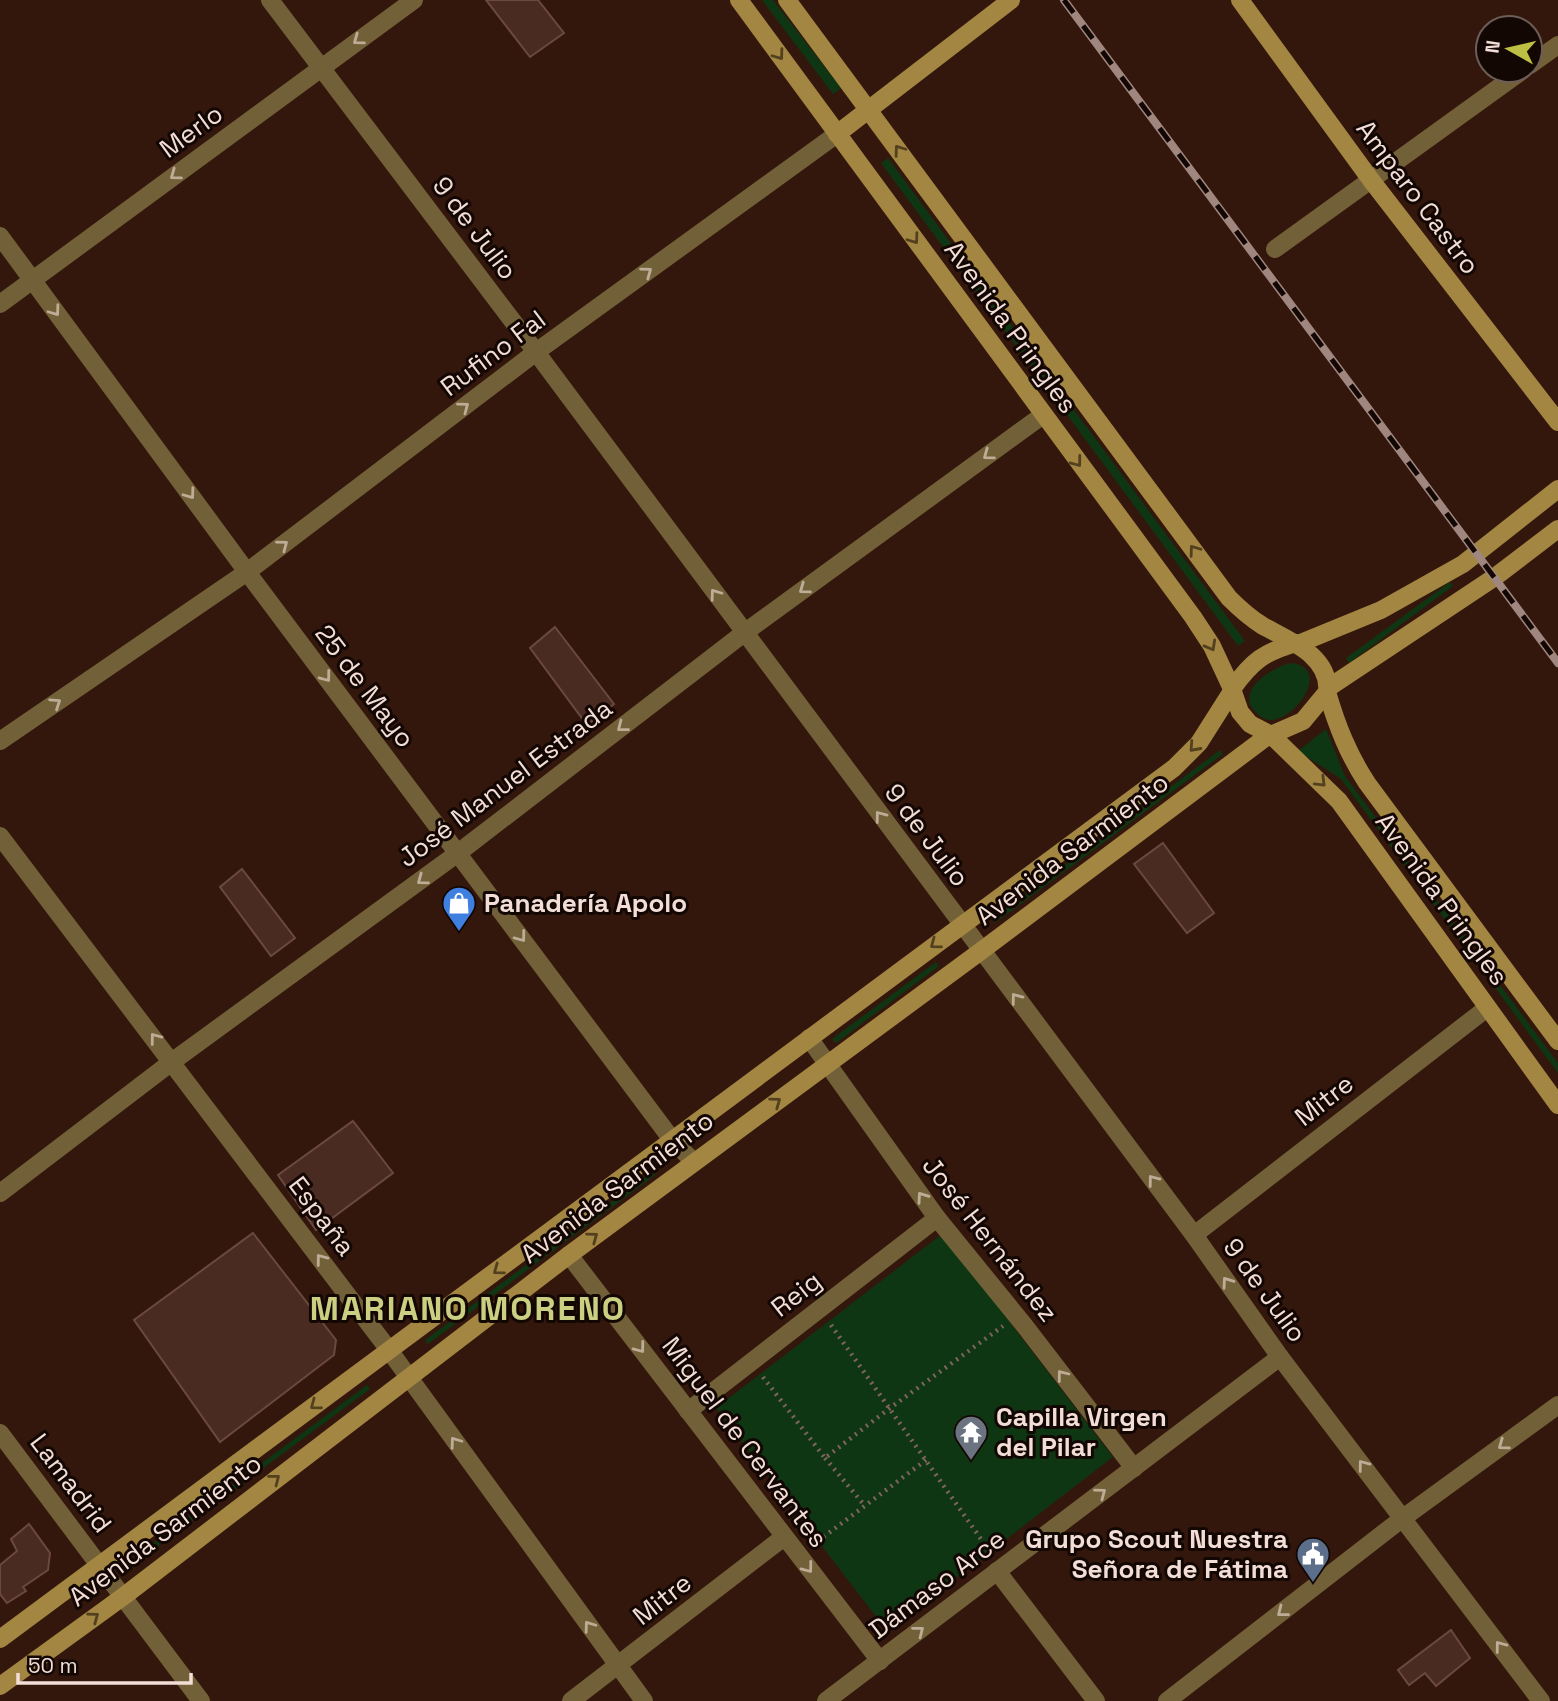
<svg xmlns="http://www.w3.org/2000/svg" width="1558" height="1701" viewBox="0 0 1558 1701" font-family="'Space Grotesk',sans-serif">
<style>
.green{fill:#0f3613}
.building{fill:#4a2b21;stroke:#6a493e;stroke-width:2}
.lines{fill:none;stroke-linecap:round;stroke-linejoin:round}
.path{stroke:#7e645b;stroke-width:4.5;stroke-dasharray:2 5;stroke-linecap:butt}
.street{stroke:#726138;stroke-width:18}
.secondary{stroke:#a28641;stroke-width:18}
.rail-casing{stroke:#9f867e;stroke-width:8}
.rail{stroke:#130704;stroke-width:5;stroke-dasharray:16;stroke-linecap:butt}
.oneway{stroke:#bfac97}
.oneway2{stroke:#53401f}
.labels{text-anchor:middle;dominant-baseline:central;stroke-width:6;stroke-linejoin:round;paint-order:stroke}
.street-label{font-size:26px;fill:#f3ded7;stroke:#130704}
.poi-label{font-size:26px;font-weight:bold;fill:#f3ded7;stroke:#130704;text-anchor:start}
.district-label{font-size:33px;font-weight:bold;letter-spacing:2px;fill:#cbcf81;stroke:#130704}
</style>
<rect width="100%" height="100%" fill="#34170c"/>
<g class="green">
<polygon points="762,0 773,0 841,88 833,94"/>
<polygon points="888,158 1245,641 1238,646 881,163"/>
<polygon points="1450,582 1453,586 1349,663 1346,658"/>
<path d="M1291,663C1331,667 1298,718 1272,720C1266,720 1262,718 1258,714C1231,693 1272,667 1291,663Z"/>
<polygon points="1326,729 1345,776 1558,1063 1558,1073 1341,779 1298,751"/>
<polygon points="1220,750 1223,754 995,923 992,919"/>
<polygon points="936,962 939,966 836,1043 832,1039"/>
<polygon points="653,1171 655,1175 428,1344 425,1340"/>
<polygon points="942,1234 1113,1457 887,1631 716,1408"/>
<polygon points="367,1385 370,1389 142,1558 139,1554"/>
</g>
<g class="building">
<polygon points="486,0 538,0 564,33 530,57"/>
<polygon points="555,627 614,704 587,725 530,648"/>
<polygon points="1163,843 1214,913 1187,933 1134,864"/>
<polygon points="242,869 295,938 271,956 220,887"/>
<polygon points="353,1121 393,1173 316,1230 278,1175"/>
<polygon points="253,1233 336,1340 334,1355 220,1442 134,1320"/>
<polygon points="29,1524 50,1553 48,1570 23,1587 26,1591 7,1603 0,1594 0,1565 17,1551 11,1539"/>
<polygon points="1451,1630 1470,1658 1436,1686 1425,1673 1409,1685 1398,1670"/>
</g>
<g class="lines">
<g class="path">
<polyline points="831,1325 990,1552"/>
<polyline points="763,1377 825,1458 890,1408 1003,1326"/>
<polyline points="825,1458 865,1506"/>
<polyline points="818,1541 926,1460"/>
</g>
<g class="street">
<polyline points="270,0 536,352 1194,1235 1280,1357 1541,1701"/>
<polyline points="1530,65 1558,45"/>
<polyline points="0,236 247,572 673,1141 694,1162"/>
<polyline points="1275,249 1523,70"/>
<polyline points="0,304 414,0"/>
<polyline points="0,741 247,572 536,352 837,134"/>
<polyline points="0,836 389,1350 644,1701"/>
<polyline points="809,1038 937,1218 1024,1325 1134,1468"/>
<polyline points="0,1193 173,1061 458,853 744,633 1043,415"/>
<polyline points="1194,1235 1487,1008"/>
<polyline points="569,1255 880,1661"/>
<polyline points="688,1411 937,1218"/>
<polyline points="0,1433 201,1701"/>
<polyline points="997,1571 1096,1701"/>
<polyline points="571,1701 784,1537"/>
<polyline points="826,1701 1280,1357"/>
<polyline points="1167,1701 1403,1518 1558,1405"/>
</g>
<g class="secondary">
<polyline points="739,0 1193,617 1212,646 1232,689 1240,712 1250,724 1271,735 1339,801 1558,1105"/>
<path d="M787,0L1229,598C1239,608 1250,618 1263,626C1288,640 1331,656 1327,692L1303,721L1271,735"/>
<polyline points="1240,0 1371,180 1558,422"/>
<polyline points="837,134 1011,0"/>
<polyline points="1298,644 1381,610 1463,564 1558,489"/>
<polyline points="1328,688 1495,577 1558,529"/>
<path d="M1232,689C1252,661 1264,652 1296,643"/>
<path d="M1327,692C1337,726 1348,754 1367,783L1558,1041"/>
<polyline points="0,1639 1174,768 1199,743 1232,691"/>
<polyline points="0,1686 124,1596 569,1255 981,951 1269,735"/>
</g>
<defs>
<polyline id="rail" points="1064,0 1558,663"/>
</defs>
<use href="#rail" class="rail-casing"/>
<use href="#rail" class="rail"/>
</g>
<defs><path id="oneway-chevron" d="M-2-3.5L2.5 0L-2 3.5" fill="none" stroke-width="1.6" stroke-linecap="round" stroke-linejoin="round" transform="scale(1.75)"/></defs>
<g class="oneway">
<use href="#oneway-chevron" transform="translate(358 40) rotate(144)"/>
<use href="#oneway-chevron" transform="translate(175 175) rotate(144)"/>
<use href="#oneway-chevron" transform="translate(647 272) rotate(-36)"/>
<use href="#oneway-chevron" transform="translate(55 311) rotate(54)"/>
<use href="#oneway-chevron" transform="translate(464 407) rotate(-37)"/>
<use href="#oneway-chevron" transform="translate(988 455) rotate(144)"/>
<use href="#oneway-chevron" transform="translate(190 494) rotate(54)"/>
<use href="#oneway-chevron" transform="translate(283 545) rotate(-37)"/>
<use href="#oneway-chevron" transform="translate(804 589) rotate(144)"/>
<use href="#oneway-chevron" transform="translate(715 594) rotate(-126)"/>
<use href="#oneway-chevron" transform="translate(326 677) rotate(53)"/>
<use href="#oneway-chevron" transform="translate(56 703) rotate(-34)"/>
<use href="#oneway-chevron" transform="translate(622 727) rotate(142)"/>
<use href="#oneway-chevron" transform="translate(880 816) rotate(-127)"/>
<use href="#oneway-chevron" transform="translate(422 880) rotate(144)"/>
<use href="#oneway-chevron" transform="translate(521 937) rotate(53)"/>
<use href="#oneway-chevron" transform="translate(1016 998) rotate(-127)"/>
<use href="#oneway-chevron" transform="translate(155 1038) rotate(-127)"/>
<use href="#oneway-chevron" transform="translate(1153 1180) rotate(-127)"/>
<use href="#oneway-chevron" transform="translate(922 1197) rotate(-125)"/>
<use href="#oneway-chevron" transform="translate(321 1259) rotate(-127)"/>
<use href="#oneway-chevron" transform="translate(1227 1282) rotate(-125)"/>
<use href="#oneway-chevron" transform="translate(640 1348) rotate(53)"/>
<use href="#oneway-chevron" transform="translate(1062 1375) rotate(-128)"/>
<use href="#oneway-chevron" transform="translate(455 1442) rotate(-126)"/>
<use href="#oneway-chevron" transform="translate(1503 1445) rotate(144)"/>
<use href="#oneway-chevron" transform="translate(1363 1465) rotate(-127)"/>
<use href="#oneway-chevron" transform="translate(1101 1493) rotate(-37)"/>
<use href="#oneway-chevron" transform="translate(808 1568) rotate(53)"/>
<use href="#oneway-chevron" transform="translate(1282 1612) rotate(142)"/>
<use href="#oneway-chevron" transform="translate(589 1626) rotate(-126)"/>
<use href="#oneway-chevron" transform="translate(919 1631) rotate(-38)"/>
<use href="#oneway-chevron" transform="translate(1500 1646) rotate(-127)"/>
</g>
<g class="oneway2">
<use href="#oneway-chevron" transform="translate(779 55) rotate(54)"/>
<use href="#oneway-chevron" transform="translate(899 150) rotate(-126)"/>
<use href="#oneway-chevron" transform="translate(914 239) rotate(54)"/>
<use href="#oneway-chevron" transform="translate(1077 462) rotate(53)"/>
<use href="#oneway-chevron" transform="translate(1194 550) rotate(-126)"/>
<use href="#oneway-chevron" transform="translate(1211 646) rotate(61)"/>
<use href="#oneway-chevron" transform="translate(1194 747) rotate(132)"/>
<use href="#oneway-chevron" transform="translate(1321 782) rotate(45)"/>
<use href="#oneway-chevron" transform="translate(935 944) rotate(143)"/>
<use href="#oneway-chevron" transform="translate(776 1102) rotate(-36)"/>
<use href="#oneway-chevron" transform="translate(593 1237) rotate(-36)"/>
<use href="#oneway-chevron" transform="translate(498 1270) rotate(144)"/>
<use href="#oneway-chevron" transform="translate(315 1405) rotate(143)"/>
<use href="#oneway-chevron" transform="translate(275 1479) rotate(-38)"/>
<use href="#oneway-chevron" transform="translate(94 1617) rotate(-36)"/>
</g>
<defs>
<symbol id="shop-pin" viewBox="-11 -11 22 30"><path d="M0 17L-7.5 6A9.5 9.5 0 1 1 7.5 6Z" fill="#3f7fe0" stroke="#130704"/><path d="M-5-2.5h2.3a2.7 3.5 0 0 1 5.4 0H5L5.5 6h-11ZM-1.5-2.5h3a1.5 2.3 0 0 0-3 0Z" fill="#fff"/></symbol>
<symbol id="temple-pin" viewBox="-11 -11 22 30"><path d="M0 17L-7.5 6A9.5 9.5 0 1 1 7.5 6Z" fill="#6b7280" stroke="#130704"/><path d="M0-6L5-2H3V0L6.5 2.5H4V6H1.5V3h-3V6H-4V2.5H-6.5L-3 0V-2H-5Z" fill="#fff"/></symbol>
<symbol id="civic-pin" viewBox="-11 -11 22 30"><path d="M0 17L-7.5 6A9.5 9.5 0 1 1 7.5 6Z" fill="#5c6f8a" stroke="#130704"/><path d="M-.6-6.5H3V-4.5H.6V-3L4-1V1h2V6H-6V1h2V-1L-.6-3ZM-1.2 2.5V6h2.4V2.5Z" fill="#fff"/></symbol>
</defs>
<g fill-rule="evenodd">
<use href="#shop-pin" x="440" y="884" width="38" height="52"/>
<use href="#temple-pin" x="952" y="1413" width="38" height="52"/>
<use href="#civic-pin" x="1294" y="1535" width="38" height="52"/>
</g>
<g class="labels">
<g class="street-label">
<text transform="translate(191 131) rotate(-36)">Merlo</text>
<text transform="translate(1418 197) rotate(53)">Amparo Castro</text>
<text transform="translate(475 228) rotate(53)">9 de Julio</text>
<text transform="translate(1011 327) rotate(54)">Avenida Pringles</text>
<text transform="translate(493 353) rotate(-37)">Rufino Fal</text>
<text transform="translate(365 686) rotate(53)">25 de Mayo</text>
<text transform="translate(505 783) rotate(-37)">José Manuel Estrada</text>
<text transform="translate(927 835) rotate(53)">9 de Julio</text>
<text transform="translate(1072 849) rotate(-37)">Avenida Sarmiento</text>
<text transform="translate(1442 899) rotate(54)">Avenida Pringles</text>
<text transform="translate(1324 1100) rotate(-38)">Mitre</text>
<text transform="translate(617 1187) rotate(-37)">Avenida Sarmiento</text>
<text transform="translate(322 1216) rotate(53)">España</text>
<text transform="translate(990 1239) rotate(52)">José Hernández</text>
<text transform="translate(1265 1290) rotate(54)">9 de Julio</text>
<text transform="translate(796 1294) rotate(-38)">Reig</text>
<text transform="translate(745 1442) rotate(53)">Miguel de Cervantes</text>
<text transform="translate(71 1483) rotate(53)">Lamadrid</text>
<text transform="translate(165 1530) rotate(-37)">Avenida Sarmiento</text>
<text transform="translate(937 1584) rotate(-37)">Dámaso Arce</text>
<text transform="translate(662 1599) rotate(-38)">Mitre</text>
</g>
<g class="poi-label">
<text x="484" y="903">Panadería Apolo</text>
<text x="996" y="1417">Capilla Virgen<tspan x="996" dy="30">del Pilar</tspan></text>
<text x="1288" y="1539" text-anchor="end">Grupo Scout Nuestra<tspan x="1288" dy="30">Señora de Fátima</tspan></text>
</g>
<g class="district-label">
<text x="468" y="1309">MARIANO MORENO</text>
</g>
</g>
<g transform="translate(1509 49) rotate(278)"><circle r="33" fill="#130704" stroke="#6d5d58" stroke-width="2"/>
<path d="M0-5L12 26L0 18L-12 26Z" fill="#bcbf43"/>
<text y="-10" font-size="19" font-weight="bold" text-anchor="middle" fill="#f3ded7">N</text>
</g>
<path d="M18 1673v10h173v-10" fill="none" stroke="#f3ded7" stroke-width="3.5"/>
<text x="28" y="1673" font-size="21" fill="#f3ded7" stroke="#130704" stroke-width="5" paint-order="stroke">50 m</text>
</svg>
